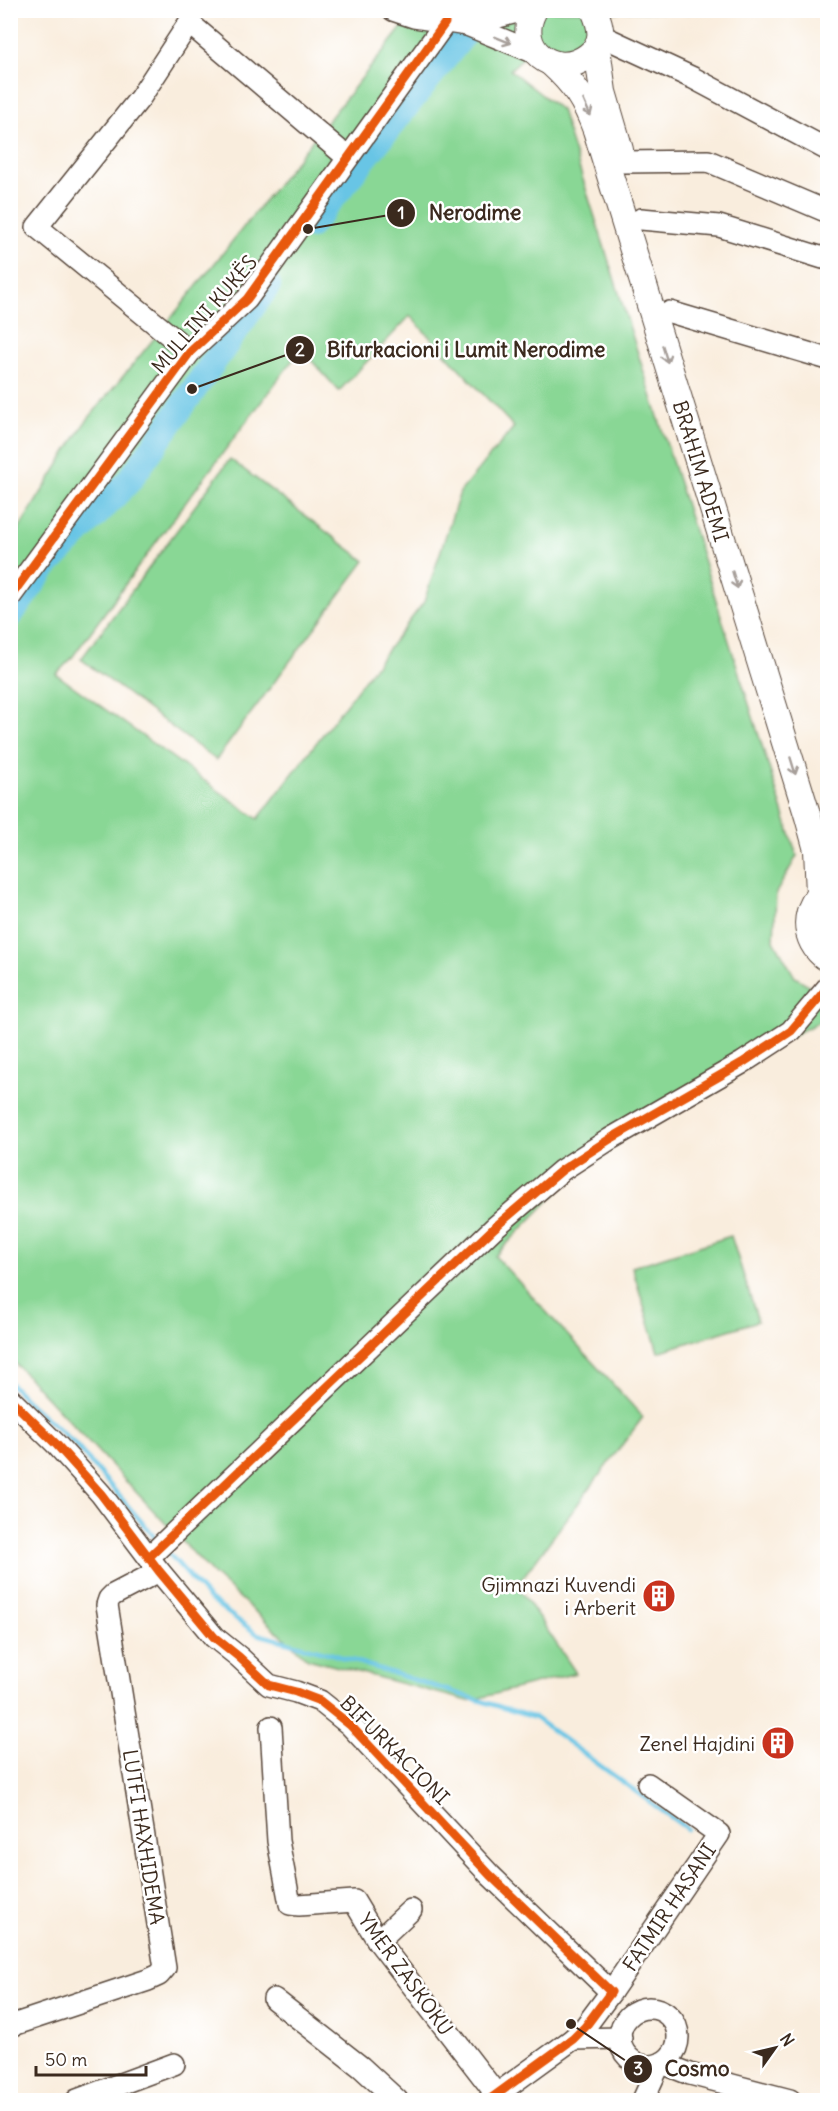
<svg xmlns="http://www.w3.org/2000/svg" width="838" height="2111" viewBox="0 0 838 2111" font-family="Delius,sans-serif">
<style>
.green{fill:#89d795;stroke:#62805a;stroke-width:1.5;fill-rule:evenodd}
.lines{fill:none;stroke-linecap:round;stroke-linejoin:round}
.stream{stroke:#67c5e5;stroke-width:4.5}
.river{stroke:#67c5e5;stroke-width:26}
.minor-casing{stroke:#58473b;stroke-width:24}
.major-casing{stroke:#58473b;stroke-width:28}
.minor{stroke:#fff;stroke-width:21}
.major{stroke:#fff;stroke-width:26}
.cycleway-casing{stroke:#fff;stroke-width:13}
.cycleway{stroke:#e8590c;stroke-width:9}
.oneway{stroke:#a79f9a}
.labels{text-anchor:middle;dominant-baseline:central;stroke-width:5;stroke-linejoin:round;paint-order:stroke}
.street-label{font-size:20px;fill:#3b2a1e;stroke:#fff}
.poi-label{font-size:20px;fill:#3b2a1e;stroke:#fff;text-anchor:end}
.leader{fill:none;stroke:#3b2a1e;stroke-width:2}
.callout-dot{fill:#3b2a1e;stroke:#fff;stroke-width:2}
.mark-label{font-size:18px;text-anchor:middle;font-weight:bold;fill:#fff}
.callout-label{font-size:21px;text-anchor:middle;font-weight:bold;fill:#3b2a1e;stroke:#fff;stroke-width:5;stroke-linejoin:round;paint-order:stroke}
</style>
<rect width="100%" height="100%" fill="#fff"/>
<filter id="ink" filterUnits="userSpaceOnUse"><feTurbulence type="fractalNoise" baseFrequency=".0167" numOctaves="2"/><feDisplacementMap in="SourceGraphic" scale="12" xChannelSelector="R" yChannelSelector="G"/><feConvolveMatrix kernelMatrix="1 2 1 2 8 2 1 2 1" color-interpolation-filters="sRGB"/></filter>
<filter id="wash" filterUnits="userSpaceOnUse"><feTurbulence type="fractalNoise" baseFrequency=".008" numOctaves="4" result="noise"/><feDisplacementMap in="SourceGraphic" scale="24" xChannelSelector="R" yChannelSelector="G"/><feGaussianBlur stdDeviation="1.35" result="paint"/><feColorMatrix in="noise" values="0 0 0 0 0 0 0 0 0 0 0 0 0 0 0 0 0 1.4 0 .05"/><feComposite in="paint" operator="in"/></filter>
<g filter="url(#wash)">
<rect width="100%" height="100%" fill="#f9eddd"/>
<g class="green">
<path d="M415,11H696L687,13L623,11L586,17C593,35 584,45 570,54L553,52L541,41L510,70L561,110L797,856L776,893L774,940L795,977L827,996V1018L678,1093L593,1156L495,1256L643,1417L517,1585L576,1673L468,1701L308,1659L213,1574L11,1359L10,543L84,424L180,307ZM410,316L514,427L460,492L424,602L258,819L56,674L71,659L162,534L301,349L339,391Z"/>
<polygon points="230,459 365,561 216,760 81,659"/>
<polygon points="731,1236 758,1321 658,1352 632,1267"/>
</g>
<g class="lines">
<g class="stream">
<polyline points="10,1383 28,1402 73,1442 158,1541"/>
<polyline points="165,1549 209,1599 257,1634 332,1654 535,1718 687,1829"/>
</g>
<g class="river">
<polyline points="310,226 465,33"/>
<polyline points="10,615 45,567 129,481 268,285"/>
</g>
</g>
</g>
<g filter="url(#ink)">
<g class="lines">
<defs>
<g id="minor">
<polyline points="393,10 414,17 467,25 538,54"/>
<polyline points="467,25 525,10"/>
<polyline points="602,36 693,78 828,150"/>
<polyline points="624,162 708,161 828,212"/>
<polyline points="641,219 719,226 823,258"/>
<polyline points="670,312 828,359"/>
<polyline points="190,352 37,227 140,98 189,23 347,157"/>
<polyline points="10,597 190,352 247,299 445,23"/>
<polyline points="10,1399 56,1444 101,1494 159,1571 214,1637 239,1657 269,1685 296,1692 320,1701 350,1725 490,1875 611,1992 585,2027 573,2039 489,2100"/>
<polyline points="149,1557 494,1228 562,1170 610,1139 742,1063 791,1031 828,987"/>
<polyline points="271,1727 278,1841 290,1904 299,1905 354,1901 378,1941 497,2095"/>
<polyline points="378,1941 411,1910"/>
<polyline points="611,1992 719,1834 648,1784"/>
<polyline points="274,1999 361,2067 397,2100"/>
<circle cx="649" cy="2037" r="29"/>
<polyline points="10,2026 148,1980 159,1975 165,1968 107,1605 109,1599 113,1595 159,1571"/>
<polyline points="573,2039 621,2038"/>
<polyline points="662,2063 690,2074 790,2100"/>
<polyline points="77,2100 174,2064"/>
<polyline points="643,2100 659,2065"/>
</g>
<g id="major">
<path d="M534,10C513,48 555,81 588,56C605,43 602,28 594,10"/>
<polyline points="597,48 603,92 620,150"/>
<path d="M551,63C575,85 585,100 596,130L808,817L817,850L819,893"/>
<path d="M828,886C803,906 800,940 828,959"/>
</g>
</defs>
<use href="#minor" class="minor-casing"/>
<use href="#major" class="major-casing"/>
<use href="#minor" class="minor"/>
<use href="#major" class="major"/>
<defs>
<g id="cycleway">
<polyline points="10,597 190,352 247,299 445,23"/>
<polyline points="10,1399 56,1444 101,1494 159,1571 214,1637 239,1657 269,1685 296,1692 320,1701 350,1725 490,1875 611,1992 585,2027 573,2039 489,2100"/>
<polyline points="149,1557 494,1228 562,1170 610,1139 742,1063 791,1031 828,987"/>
</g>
</defs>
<use href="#cycleway" class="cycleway-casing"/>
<use href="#cycleway" class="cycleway"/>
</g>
<defs><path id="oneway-shaft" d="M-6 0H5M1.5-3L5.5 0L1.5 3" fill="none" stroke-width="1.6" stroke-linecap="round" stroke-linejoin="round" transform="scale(1.5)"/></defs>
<g class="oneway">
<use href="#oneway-shaft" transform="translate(503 40) rotate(22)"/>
<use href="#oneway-shaft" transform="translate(587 108) rotate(66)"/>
<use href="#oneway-shaft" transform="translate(665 354) rotate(73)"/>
<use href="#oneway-shaft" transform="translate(735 580) rotate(73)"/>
<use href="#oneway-shaft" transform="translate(793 766) rotate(73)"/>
</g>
</g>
<defs>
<symbol id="building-disc" viewBox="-11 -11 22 22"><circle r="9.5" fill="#c8321e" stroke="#fff"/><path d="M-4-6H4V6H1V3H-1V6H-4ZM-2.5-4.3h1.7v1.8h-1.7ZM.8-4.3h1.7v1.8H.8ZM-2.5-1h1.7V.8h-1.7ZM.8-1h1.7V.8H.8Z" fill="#fff"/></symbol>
</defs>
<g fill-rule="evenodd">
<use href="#building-disc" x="640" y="1577" width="38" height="38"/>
<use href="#building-disc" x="759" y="1724" width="38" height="38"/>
</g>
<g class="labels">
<g class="street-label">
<text transform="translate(204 314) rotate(-49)">MULLINI KUKËS</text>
<text transform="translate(701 471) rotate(73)">BRAHIM ADEMI</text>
<text transform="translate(395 1750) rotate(45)">BIFURKACIONI</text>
<text transform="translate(144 1837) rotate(81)">LUTFI HAXHIDEMA</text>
<text transform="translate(669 1907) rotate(-56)">FATMIR HASANI</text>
<text transform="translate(406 1974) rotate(54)">YMER ZASKOKU</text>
</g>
<g class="poi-label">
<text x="636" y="1584">Gjimnazi Kuvendi<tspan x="636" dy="23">i Arberit</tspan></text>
<text x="755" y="1743">Zenel Hajdini</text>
</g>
</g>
<path class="leader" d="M308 229L401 213M192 389L300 350M571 2024L638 2069"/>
<g class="callout-dot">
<circle cx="308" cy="229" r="6"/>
<circle cx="192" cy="389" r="6"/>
<circle cx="571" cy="2024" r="6"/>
<circle cx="401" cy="213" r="15"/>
<circle cx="300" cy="350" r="15"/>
<circle cx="638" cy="2069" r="15"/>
</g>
<g class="mark-label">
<text x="401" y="219">1</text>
<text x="300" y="356">2</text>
<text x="638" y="2075">3</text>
</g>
<g class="callout-label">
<text x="475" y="220">Nerodime</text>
<text x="466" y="357">Bifurkacioni i Lumit Nerodime</text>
<text x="697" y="2076">Cosmo</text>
</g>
<rect width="838" height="2111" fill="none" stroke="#fff" stroke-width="36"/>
<g transform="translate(775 2048) rotate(56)" stroke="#ffffff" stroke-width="4.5" paint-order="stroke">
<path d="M0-4.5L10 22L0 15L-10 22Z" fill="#3b2a1e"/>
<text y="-9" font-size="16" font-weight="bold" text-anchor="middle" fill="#3b2a1e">N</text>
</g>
<path d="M36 2066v9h110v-9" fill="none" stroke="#3b2a1e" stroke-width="3"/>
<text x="45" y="2066" font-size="18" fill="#3b2a1e" stroke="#ffffff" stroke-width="4.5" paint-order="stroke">50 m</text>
</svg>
